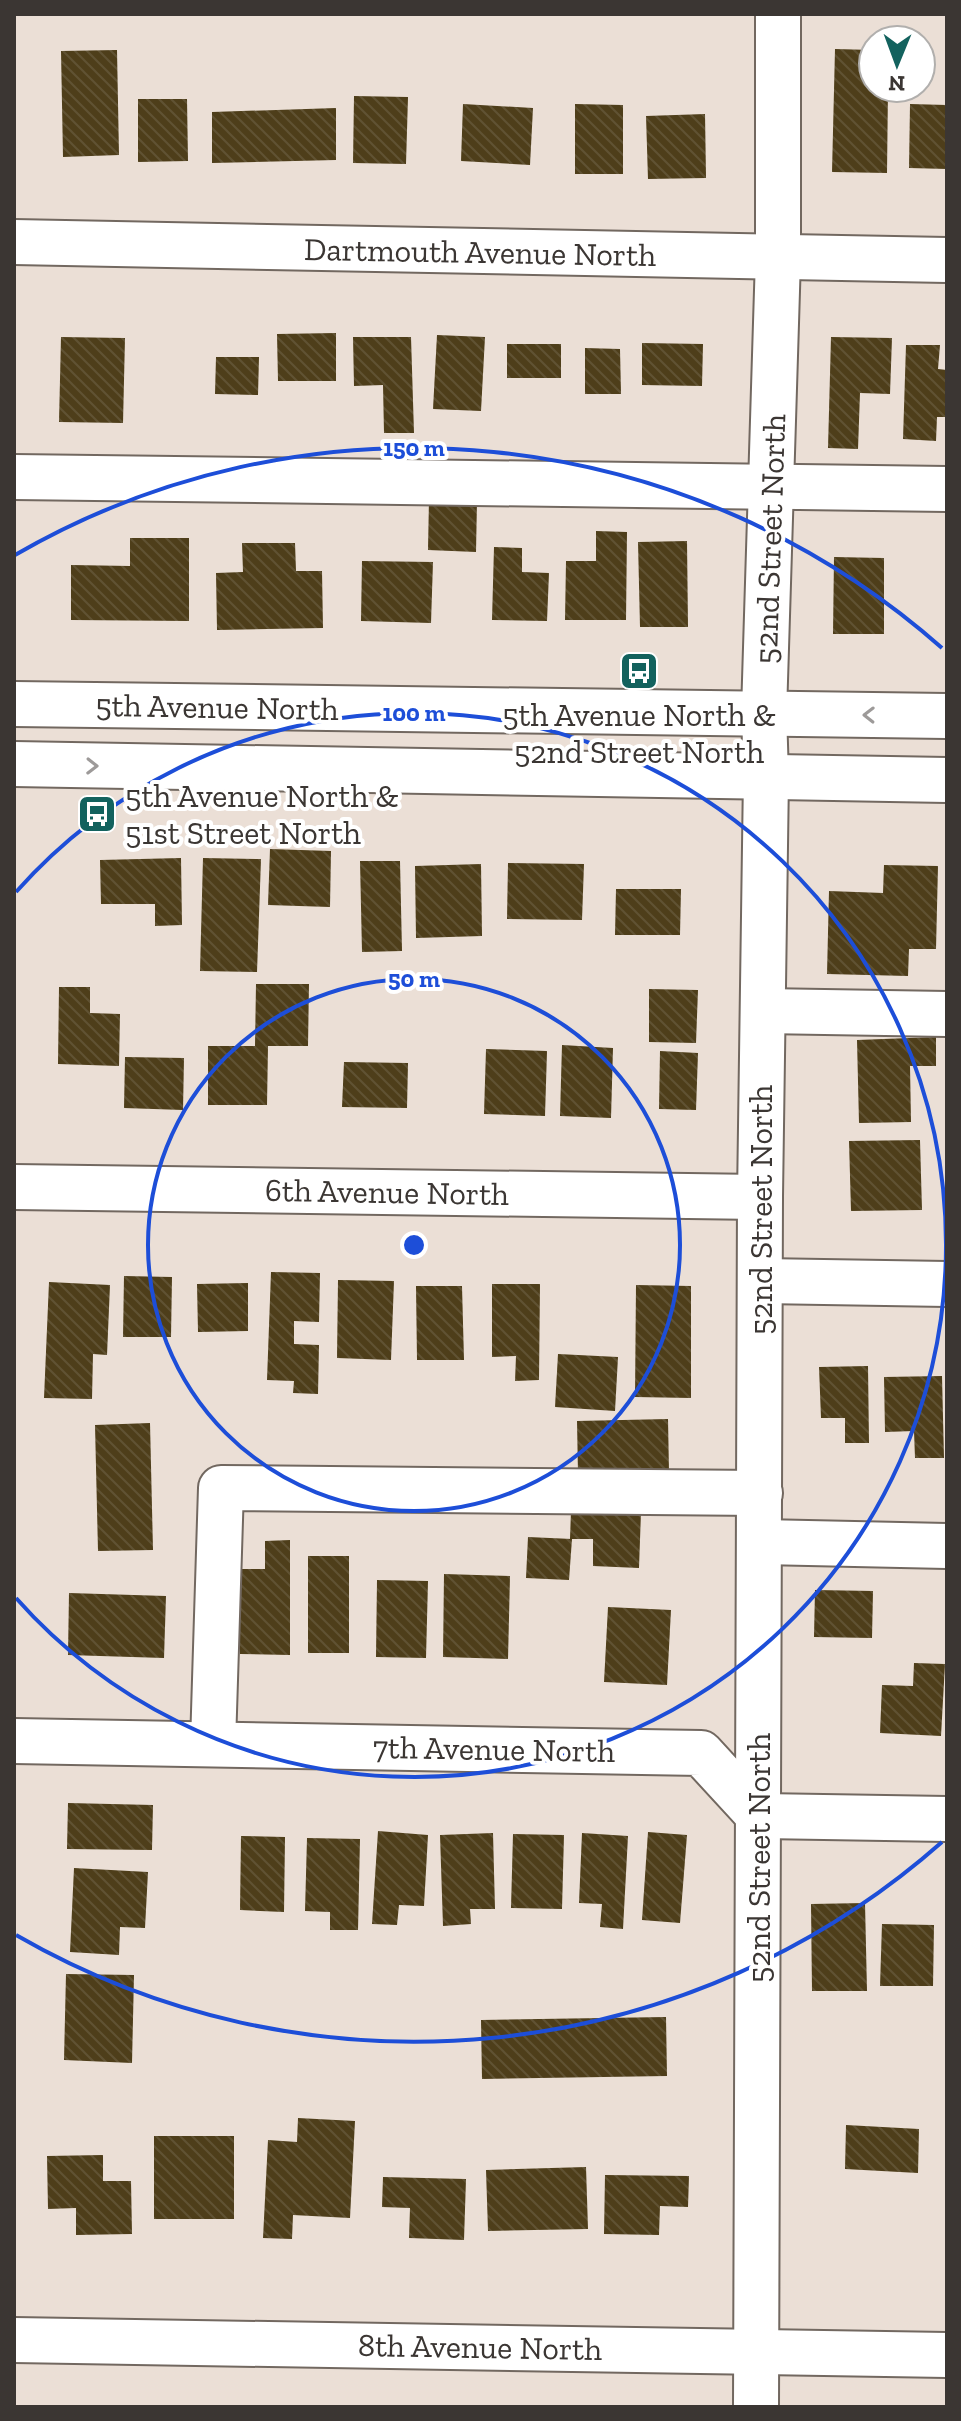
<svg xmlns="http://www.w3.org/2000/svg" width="961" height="2421" viewBox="0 0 961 2421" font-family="'Zilla Slab',serif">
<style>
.building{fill:url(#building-back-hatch)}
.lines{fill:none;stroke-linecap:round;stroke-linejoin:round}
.minor-casing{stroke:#726860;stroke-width:48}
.major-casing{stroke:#726860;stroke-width:48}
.minor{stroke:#fff;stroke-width:44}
.major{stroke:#fff;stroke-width:44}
.oneway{stroke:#9d9a99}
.ring{fill:none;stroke:#1d4ed8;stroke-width:4}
.labels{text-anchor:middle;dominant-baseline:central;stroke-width:8;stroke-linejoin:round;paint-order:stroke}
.street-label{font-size:32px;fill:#3b3633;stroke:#fff}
.poi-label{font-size:32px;fill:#3b3633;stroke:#fff}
.centre{fill:#1d4ed8;stroke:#fff;stroke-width:4}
.ring-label{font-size:24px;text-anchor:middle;font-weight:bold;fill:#1d4ed8;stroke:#fff;stroke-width:8;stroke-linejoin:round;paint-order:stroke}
</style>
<defs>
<pattern id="building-back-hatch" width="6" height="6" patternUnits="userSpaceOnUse" patternTransform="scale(2)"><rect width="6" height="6" fill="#4e3e1a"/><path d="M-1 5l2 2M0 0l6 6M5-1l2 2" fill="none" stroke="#605233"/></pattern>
</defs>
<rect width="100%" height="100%" fill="#ebdfd6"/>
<g class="building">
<polygon points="835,49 873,50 873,88 888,88 887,173 832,172"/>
<polygon points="117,50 119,155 63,157 61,51"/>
<polygon points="354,96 408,97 406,164 353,163"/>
<polygon points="138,99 187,99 188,161 138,162"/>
<polygon points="463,104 533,108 530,165 461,161"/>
<polygon points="575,104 623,105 623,174 575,174"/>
<polygon points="910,104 947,105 947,169 909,168"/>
<polygon points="336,108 336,160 212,163 212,112"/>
<polygon points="705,114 706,178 648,179 646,116"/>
<polygon points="336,333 336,381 278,381 277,334"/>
<polygon points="437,335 485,337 481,411 433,409"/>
<polygon points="61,337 125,338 123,423 59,422"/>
<polygon points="353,337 411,337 414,433 384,433 383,385 354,386"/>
<polygon points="831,337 892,338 890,394 860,393 858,449 828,448"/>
<polygon points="642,343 703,344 702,386 642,385"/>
<rect x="507" y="344" width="54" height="34"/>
<polygon points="906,345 940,345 938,369 947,370 947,417 937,417 936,441 903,439"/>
<polygon points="585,348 620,349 621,394 585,394"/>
<polygon points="216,357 259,357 258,395 215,394"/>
<polygon points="429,499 477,501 476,552 428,550"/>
<polygon points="596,531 627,532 626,620 565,620 566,561 596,561"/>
<polygon points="130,538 189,538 189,621 71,620 71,565 130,566"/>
<polygon points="687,541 688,627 640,627 638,542"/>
<polygon points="242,543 295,543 296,571 322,571 323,628 217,630 216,573 243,572"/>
<polygon points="494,547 522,548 522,572 549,573 547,621 492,620"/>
<polygon points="834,557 884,558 884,634 833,634"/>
<polygon points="362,561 433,562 431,623 361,621"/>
<polygon points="270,849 331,851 330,907 268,905"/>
<polygon points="181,858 182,925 155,926 155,904 101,904 100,860"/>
<polygon points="203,858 261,859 257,972 200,971"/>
<polygon points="360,861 400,861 402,951 362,952"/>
<polygon points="508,863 584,864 582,920 507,919"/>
<polygon points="481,864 482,936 416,938 415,866"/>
<polygon points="884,865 938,866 936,949 909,949 908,976 827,974 829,891 883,893"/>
<polygon points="616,889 681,889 680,935 615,935"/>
<polygon points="256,984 309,984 308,1046 268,1046 267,1105 208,1105 208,1046 255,1046"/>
<polygon points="59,987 90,987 90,1013 120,1014 119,1066 58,1064"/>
<polygon points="649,989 698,990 696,1043 649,1042"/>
<polygon points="936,1037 936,1066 910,1066 911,1122 859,1123 857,1040"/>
<polygon points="562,1045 613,1048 611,1118 560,1116"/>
<polygon points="486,1049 547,1051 545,1116 484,1114"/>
<polygon points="660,1051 698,1053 696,1110 659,1109"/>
<polygon points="125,1057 184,1058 183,1110 124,1108"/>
<polygon points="344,1062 408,1063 407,1108 342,1107"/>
<polygon points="920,1140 922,1210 851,1211 849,1141"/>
<polygon points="271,1272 320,1273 319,1322 294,1321 294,1344 319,1345 318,1394 293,1393 294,1381 267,1380"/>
<polygon points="124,1276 172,1277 171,1337 123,1337"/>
<polygon points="338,1280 394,1281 391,1360 337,1358"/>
<polygon points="49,1282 110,1285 107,1355 93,1354 92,1399 44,1398"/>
<polygon points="248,1283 248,1331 198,1332 197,1284"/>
<polygon points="492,1284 540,1284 539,1380 515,1381 516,1356 492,1357"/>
<polygon points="636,1285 691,1286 691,1398 635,1397"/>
<polygon points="416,1286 462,1286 464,1360 417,1360"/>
<polygon points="558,1354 618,1357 615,1411 555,1407"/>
<polygon points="868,1366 869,1443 845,1443 845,1418 821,1418 819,1367"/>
<polygon points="942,1376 944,1458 915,1458 914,1431 885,1432 884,1377"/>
<polygon points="668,1419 669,1472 578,1474 577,1421"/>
<polygon points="150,1423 153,1550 98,1551 95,1425"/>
<polygon points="571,1511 641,1512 639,1568 593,1566 593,1539 570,1539"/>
<polygon points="528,1537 572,1539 569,1580 526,1578"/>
<polygon points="290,1540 290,1655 240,1654 240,1569 265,1569 265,1541"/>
<rect x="308" y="1556" width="41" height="97"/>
<polygon points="444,1574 510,1576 508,1659 443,1657"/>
<polygon points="377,1580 428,1581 426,1658 376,1657"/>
<polygon points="815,1590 873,1591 872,1638 814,1637"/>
<polygon points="69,1593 166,1596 164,1658 68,1655"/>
<polygon points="608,1607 671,1610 667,1685 604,1682"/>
<polygon points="914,1663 945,1664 941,1736 880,1733 882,1685 913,1686"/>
<polygon points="68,1803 153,1805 152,1850 67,1849"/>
<polygon points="378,1831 428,1835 424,1906 399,1905 397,1925 372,1924"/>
<polygon points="648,1832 687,1835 680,1923 642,1920"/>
<polygon points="493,1833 495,1909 470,1909 471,1924 443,1926 440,1835"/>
<polygon points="582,1833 628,1836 623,1929 600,1927 602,1904 579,1903"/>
<polygon points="513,1834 564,1835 562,1909 511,1908"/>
<polygon points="241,1836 285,1837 284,1912 240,1910"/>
<polygon points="307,1838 360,1839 358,1930 330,1930 330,1912 305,1911"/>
<polygon points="74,1868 148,1872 145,1928 120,1927 119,1955 70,1952"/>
<polygon points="865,1903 867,1991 812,1991 811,1904"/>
<polygon points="882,1924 934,1925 933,1986 880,1986"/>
<polygon points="66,1974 134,1975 132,2063 64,2060"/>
<polygon points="666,2017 667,2076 482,2079 481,2020"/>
<polygon points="298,2118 355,2121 350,2218 293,2215 292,2239 263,2238 268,2140 297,2142"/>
<polygon points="846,2125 919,2129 918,2173 845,2169"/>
<rect x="154" y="2136" width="80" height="83"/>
<polygon points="103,2155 103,2181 131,2181 132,2234 76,2235 76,2208 48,2209 47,2156"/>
<polygon points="586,2167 588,2229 488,2231 486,2170"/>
<polygon points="605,2175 689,2176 688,2207 660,2206 659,2235 604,2234"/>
<polygon points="383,2177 466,2179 464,2240 409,2238 410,2208 382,2207"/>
</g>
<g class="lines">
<defs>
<g id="minor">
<polyline points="14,242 947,260"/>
<polyline points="14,477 947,489"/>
<polyline points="763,1011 947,1014"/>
<polyline points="14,1187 760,1197"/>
<polyline points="760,1281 947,1284"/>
<polyline points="760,1542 947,1546"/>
<polyline points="14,1741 701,1753 759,1816 947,1819"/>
<polyline points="213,1744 221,1488 760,1493"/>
<polyline points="14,2340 947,2355"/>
<polyline points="756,2407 760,1197 766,776 764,713 778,258 778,14"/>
</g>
<g id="major">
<polyline points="14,704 947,716"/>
<polyline points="14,764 947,780"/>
</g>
</defs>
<use href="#minor" class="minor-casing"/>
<use href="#major" class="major-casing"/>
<use href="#minor" class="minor"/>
<use href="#major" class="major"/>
</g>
<defs><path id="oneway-chevron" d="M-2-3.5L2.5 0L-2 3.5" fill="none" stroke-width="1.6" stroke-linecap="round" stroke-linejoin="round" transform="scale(2)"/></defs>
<g class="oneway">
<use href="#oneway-chevron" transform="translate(869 715) rotate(-179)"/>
<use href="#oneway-chevron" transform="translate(92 766) rotate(1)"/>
</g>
<g class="ring">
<circle cx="414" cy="1245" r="266"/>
<path d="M16 892A532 532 0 1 1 16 1598"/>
<path d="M942 1842A797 797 0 0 1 16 1935M15 555A797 797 0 0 1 942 648"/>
</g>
<defs>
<symbol id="bus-square" viewBox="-11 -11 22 22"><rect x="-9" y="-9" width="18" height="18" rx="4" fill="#13625e" stroke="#fff"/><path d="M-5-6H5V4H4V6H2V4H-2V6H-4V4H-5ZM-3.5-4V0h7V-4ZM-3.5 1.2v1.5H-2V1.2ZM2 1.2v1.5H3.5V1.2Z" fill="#fff"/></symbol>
</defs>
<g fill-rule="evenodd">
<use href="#bus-square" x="617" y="649" width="44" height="44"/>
<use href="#bus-square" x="75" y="792" width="44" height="44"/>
</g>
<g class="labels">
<g class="street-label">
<text transform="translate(480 252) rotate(1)">Dartmouth Avenue North</text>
<text transform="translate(770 539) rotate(-88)">52nd Street North</text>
<text transform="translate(217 707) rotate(1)">5th Avenue North</text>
<text transform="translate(387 1192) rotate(1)">6th Avenue North</text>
<text transform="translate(761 1210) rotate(-90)">52nd Street North</text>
<text transform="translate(494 1749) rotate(1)">7th Avenue North</text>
<text transform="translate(759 1858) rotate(-90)">52nd Street North</text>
<text transform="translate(480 2347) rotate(1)">8th Avenue North</text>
</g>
<g class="poi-label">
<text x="639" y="715">5th Avenue North &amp;<tspan x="639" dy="37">52nd Street North</tspan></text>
<text x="125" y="796" text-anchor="start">5th Avenue North &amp;<tspan x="125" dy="37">51st Street North</tspan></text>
</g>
</g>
<circle cx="414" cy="1245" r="12" class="centre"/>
<g class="ring-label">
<text x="414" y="456">150 m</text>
<text x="414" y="721">100 m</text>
<text x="414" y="987">50 m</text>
</g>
<rect width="961" height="2421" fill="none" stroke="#3b3633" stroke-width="32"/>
<g transform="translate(897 64) rotate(181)"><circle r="38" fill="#ffffff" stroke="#b1afad" stroke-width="2"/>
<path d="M0-6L14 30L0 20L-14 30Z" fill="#13625e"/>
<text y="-12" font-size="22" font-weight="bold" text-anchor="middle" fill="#3b3633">N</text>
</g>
</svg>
